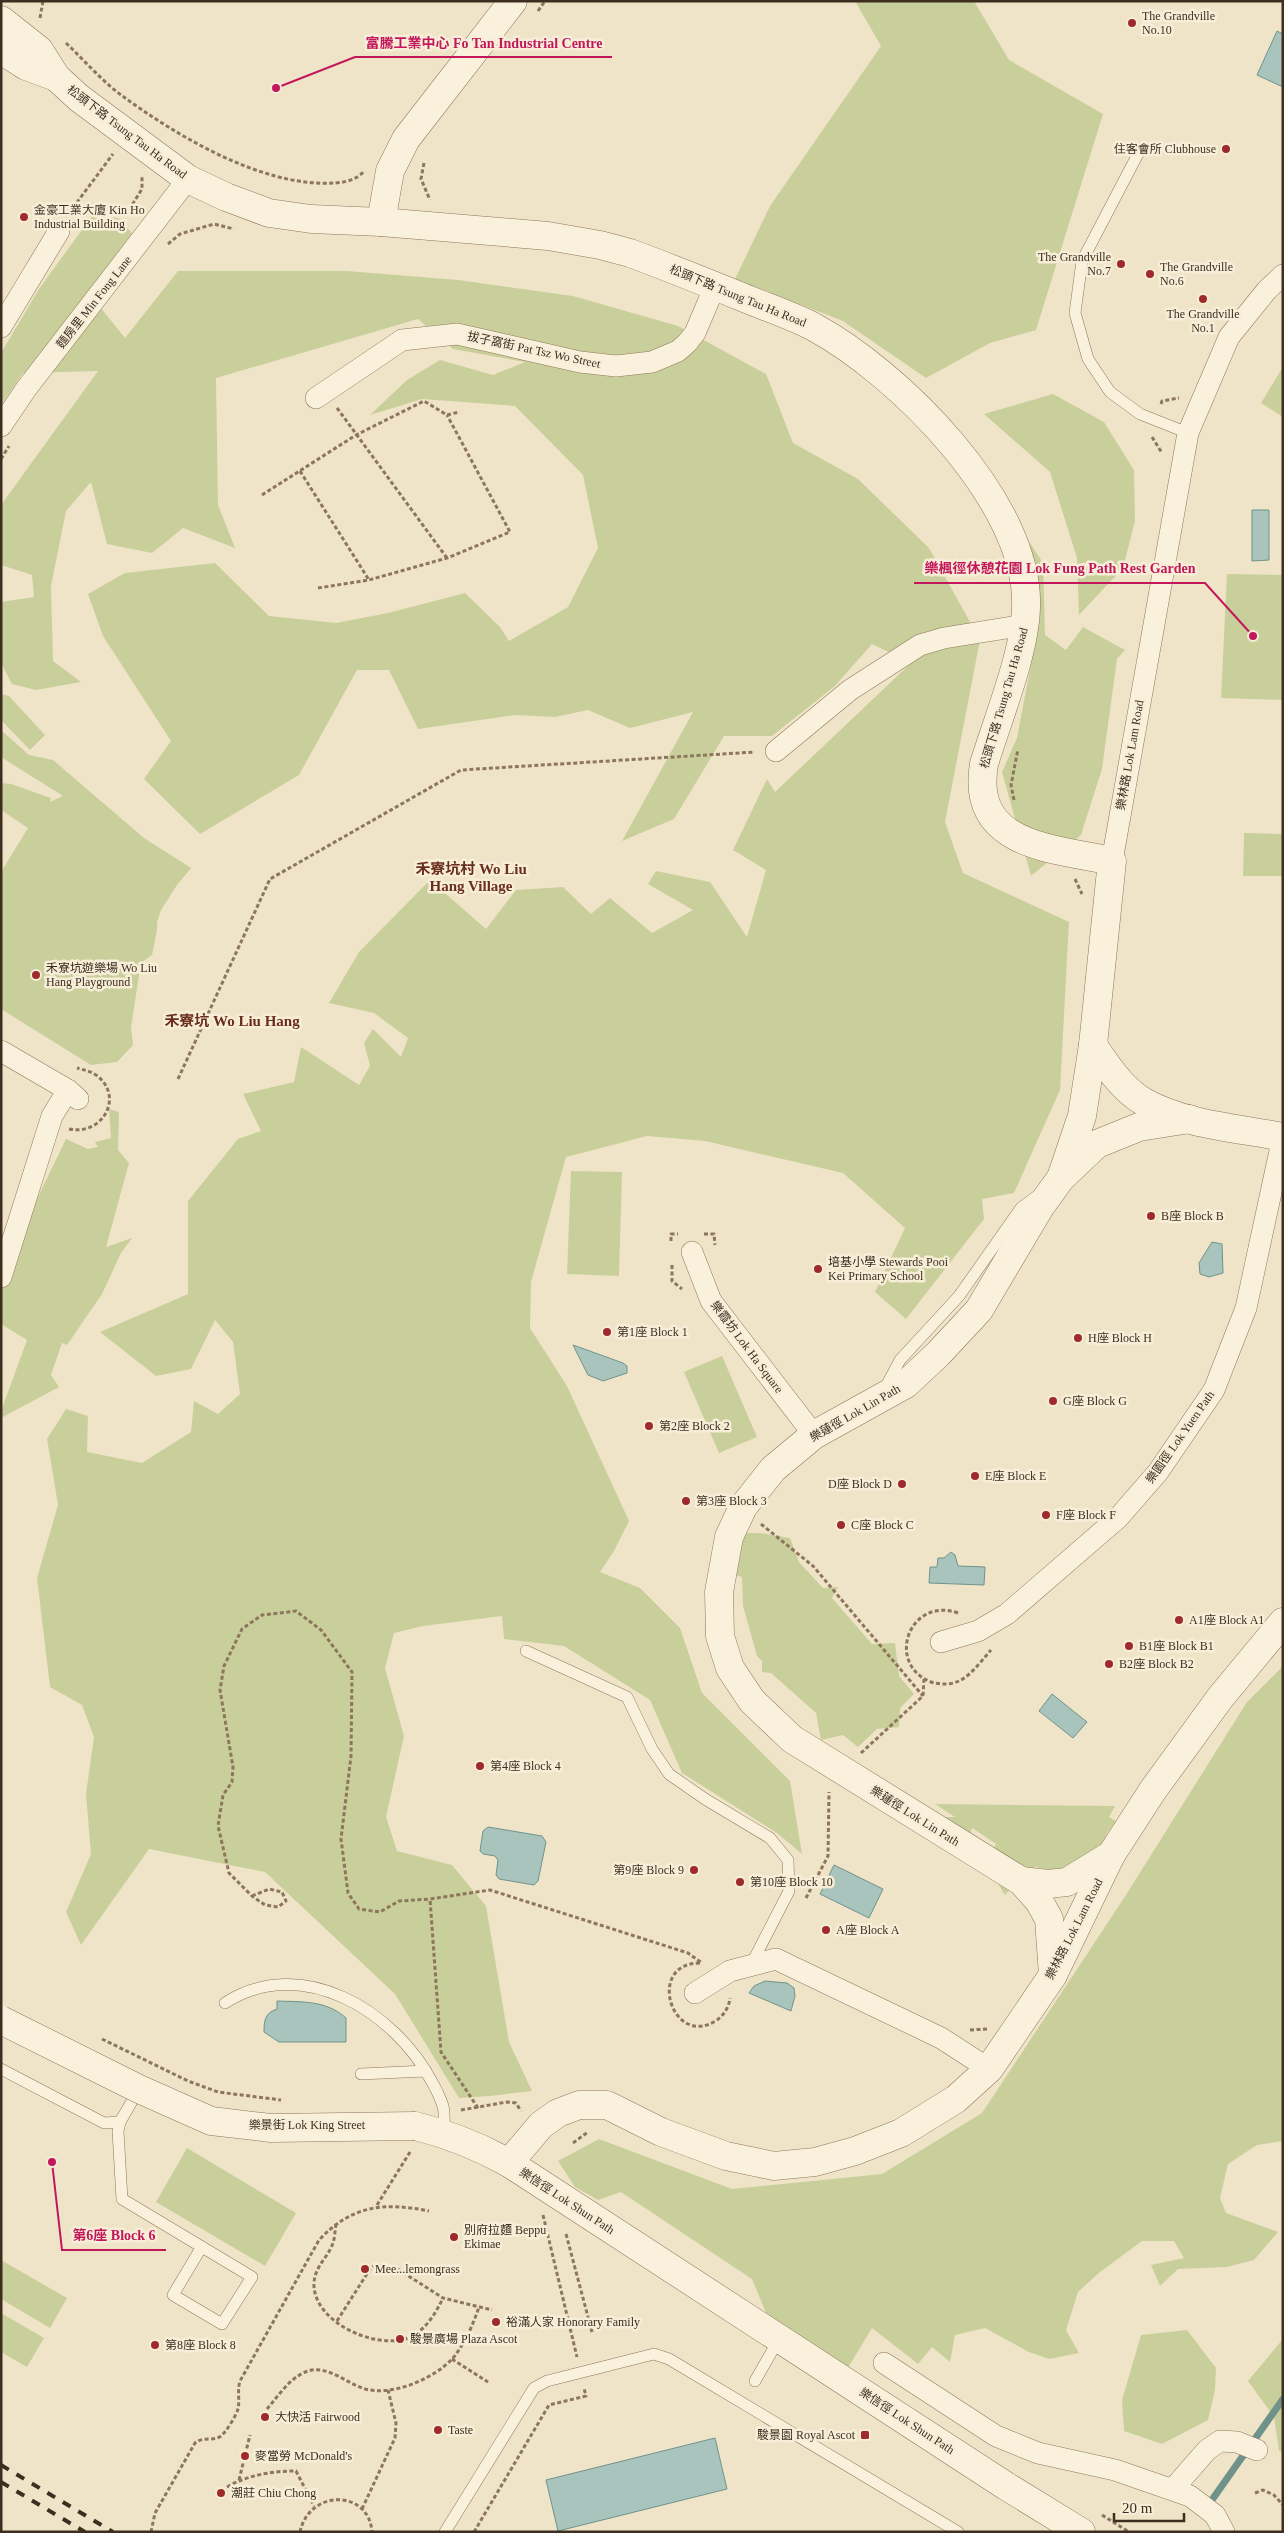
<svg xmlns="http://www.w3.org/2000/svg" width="1284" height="2533" viewBox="0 0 1284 2533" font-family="'Times New Roman','Noto Sans TC',serif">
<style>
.green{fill:#c9cf9b}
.water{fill:#a9c4bc;stroke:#6f938a}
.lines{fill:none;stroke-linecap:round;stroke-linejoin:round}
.stream{stroke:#6f938a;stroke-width:7}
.service-casing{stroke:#8d765c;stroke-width:12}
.minor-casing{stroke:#8d765c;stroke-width:22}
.tertiary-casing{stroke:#8d765c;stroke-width:29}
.path{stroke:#8d765c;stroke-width:3;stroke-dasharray:4 2.5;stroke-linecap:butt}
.service{stroke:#faf1dc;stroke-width:11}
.minor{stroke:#faf1dc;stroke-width:21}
.tertiary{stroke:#faf1dc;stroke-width:28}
.rail{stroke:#3d2e20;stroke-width:4;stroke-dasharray:9 9;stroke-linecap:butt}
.tertiary-bridge-casing{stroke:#8d765c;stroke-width:29;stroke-linecap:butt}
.path-bridge{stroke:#8d765c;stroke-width:3;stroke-dasharray:4 2.5;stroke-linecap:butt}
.tertiary-bridge{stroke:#faf1dc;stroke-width:28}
.poi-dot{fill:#9e2a2b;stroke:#f7eed8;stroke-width:2}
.labels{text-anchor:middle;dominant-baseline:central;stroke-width:5;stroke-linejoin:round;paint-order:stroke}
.poi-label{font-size:12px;fill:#3d2e20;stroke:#f7eed8;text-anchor:start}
.street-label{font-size:12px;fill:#3d2e20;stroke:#f7eed8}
.quarter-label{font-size:15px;font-weight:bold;fill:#6b2e1e;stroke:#f7eed8}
.leader{fill:none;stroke:#c2185b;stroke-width:2}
.callout-dot{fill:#c2185b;stroke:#f7eed8;stroke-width:2}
.callout-label{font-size:14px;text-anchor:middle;font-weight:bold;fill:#c2185b;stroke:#f7eed8;stroke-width:5;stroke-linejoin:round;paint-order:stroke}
</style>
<rect width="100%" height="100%" fill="#f0e4c8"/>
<g class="green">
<polygon points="855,1 974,1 1009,60 1103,114 1036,330 990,343 926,378 843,321 735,279 770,206 881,46"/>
<polygon points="92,216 118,218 132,233 88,292 125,338 178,271 347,271 458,280 573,296 678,326 766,374 793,443 858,479 929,548 980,640 945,822 963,873 1069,922 1060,1090 1014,1193 982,1199 984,1219 906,1319 875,1292 905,1228 843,1173 705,1141 647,1136 566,1157 531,1282 530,1328 567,1386 629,1521 614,1551 600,1572 640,1588 680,1628 702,1693 790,1781 802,1854 777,1833 682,1773 650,1700 564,1646 504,1639 502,1616 423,1626 394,1633 385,1668 404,1736 386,1817 397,1851 452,1865 486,1906 509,2042 532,2091 490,2096 459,2098 395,1994 265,1872 149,1849 81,1945 66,1912 91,1854 86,1794 94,1737 82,1705 50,1687 37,1578 58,1505 47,1439 66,1409 88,1416 87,1452 142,1463 191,1432 194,1401 218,1414 240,1394 233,1342 215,1320 191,1369 156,1376 100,1332 188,1294 188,1201 238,1139 261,1131 243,1094 294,1082 301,1047 359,1085 370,1066 364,1043 373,1029 401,1057 408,1038 374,1013 329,1003 359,952 430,880 486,929 516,890 563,887 591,914 610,898 652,933 693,910 648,884 656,871 710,882 747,937 766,870 733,850 767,779 775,792 911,663 872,644 835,686 772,736 724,736 674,819 622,841 693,712 630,728 588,710 555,717 516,715 418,729 389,670 357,670 299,775 200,834 144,779 171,741 103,636 88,594 125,573 215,563 269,616 336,623 388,613 465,593 500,627 509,641 568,607 598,548 583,475 515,406 422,399 370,415 407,380 440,360 493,375 525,362 453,349 418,319 216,378 218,505 235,548 183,528 152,553 107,544 91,482 66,511 51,586 53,661 81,682 36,690 12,684 1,663 1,602 34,597 32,575 1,565 1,505 98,371 23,373 1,405 1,353 39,289"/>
<polygon points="1281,370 1283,371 1283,417 1261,403"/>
<polygon points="1053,394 1104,422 1134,470 1135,521 1123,568 1079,615 1077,558 1050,472 984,414"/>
<polygon points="1021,529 1043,563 1045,635 1066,650 1083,627 1125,650 1117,659 1102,769 1081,835 1031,876 1002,772 1017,738 1034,648"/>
<polygon points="1227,574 1283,575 1283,700 1221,698"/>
<polygon points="1,694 9,696 45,735 30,750 1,720"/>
<polygon points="1,730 29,755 53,760 144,838 191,868 177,885 161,910 157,922 157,930 152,955 142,962 140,968 131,1028 133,1045 117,1062 91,1065 1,1009 1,872 28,828 1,810 1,783 11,784 51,798 50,802 63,796 1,757"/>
<polygon points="1244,833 1283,834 1283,876 1243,876"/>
<polygon points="109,1109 119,1112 118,1150 129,1163 106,1247 132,1238 121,1253 102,1294 67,1345 62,1343 51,1375 59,1387 1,1418 1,1411 27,1340 1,1324 1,1266 20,1234 66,1139 88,1149 98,1147 95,1142 111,1138"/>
<polygon points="571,1171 622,1172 619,1276 567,1274"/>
<polygon points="722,1356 757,1437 719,1453 684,1372"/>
<polygon points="741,1533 760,1533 790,1538 799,1562 823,1588 838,1587 832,1598 872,1644 895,1643 899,1676 914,1694 900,1708 899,1727 877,1729 858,1747 843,1735 821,1740 816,1713 771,1673 762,1672 762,1661 757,1656 743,1606 742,1577 731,1574"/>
<polygon points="1283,1666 1283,2141 1257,2145 1228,2164 1220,2198 1226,2213 1278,2232 1254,2260 1227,2267 1178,2269 1160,2286 1151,2265 1184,2258 1174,2241 1142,2241 1100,2272 1078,2292 1066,2330 1079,2353 1049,2359 1029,2352 985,2328 955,2335 950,2362 932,2347 918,2364 872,2328 843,2376 776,2337 752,2279 621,2192 598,2200 575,2187 558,2161 599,2139 732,2189 882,2174 982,2113 1124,1898 1247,1702"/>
<path d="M935,1804L1115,1806L1109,1817L1116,1821L1107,1833L1101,1849L1060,1894L1045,1869L1035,1867L1024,1873L1005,1895C994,1877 985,1864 996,1844L972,1828L969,1837L933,1817H955Z"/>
<polygon points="187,2148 296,2213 265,2266 156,2202"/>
<polygon points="1,2260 67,2298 50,2328 1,2299"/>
<polygon points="1,2313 44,2338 27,2367 1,2352"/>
<polygon points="1187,2330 1216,2368 1215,2390 1208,2420 1162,2444 1124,2431 1122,2400 1141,2335"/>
<polygon points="1283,2339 1283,2452 1279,2451 1274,2417 1248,2381"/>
</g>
<g class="water">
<polygon points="1277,31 1283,34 1283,87 1257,75"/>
<polygon points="1252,510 1269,510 1269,560 1252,561"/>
<polygon points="1212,1242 1222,1244 1223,1273 1209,1277 1200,1274 1199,1263"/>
<polygon points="573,1345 623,1363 627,1366 627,1373 603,1381 588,1375"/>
<polygon points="951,1552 955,1555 958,1566 985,1567 984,1585 929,1583 930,1567 937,1567 938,1558 944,1558"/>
<polygon points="1052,1694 1087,1722 1073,1738 1039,1711"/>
<polygon points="488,1827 542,1836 546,1842 538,1881 534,1885 499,1879 496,1875 498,1860 495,1856 483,1854 480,1851 483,1831"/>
<polygon points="834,1865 883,1889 869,1918 820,1894"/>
<polygon points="765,1981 787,1983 794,1988 795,1996 791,2011 749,1993 754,1986"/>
<path d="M277,2001C302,2002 326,2000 346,2018V2042H279L264,2032C264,2020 265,2013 277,2009Z"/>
<polygon points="715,2438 727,2489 558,2531 546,2480"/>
</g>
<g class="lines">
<polyline class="stream" points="1207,2507 1283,2399"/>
<defs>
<g id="service">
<polyline points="1139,152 1082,261 1075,313 1088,359 1110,392 1140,414 1188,433"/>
<polyline points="884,1390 900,1360 959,1296 1021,1208 1037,1196"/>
<polyline points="526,1651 627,1697 652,1749 669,1774 705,1799 770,1838 788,1860 789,1891 752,1963"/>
<path d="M225,2003C301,1954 394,2010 432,2082C436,2089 440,2097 443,2106C445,2114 444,2124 444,2133"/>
<polyline points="1,2069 104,2123 120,2122"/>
<polyline points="361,2074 426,2071"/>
<polyline points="139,2089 120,2122 118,2131 122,2199 252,2277 222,2324 173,2295 201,2248"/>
<polyline points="755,2381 779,2339"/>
<polyline points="445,2532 534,2388 547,2381 654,2354 669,2359 958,2532"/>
</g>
<g id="minor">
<polyline points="1,327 59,231"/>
<polyline points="316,398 402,340 457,334 580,362 616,366 652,362 678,351 687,343 695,333 715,286"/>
<polyline points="1,426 26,389 188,179"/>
<polyline points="776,751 850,690 920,645 944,638 1025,625"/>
<polyline points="1112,861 1188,433 1229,337 1267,290 1283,275"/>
<polyline points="1,1051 68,1090 78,1099"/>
<polyline points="692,1252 711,1301 814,1435"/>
<polyline points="1,1277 52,1116 68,1090"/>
<polyline points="941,1642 978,1631 1007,1614 1118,1518 1158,1472 1214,1390 1246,1308 1283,1137"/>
<polyline points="695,1993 730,1971 776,1959 941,2038 989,2069"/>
<polyline points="884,2363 996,2436 1038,2453 1115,2470 1190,2496 1215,2515 1224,2532"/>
<polyline points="1173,2489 1207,2450 1220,2441 1237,2442 1257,2450"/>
</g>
<g id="tertiary">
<path d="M1,20L39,50L56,77L79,98L188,179L226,197L269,213L311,219L381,222L548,236L600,245L630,253C668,267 705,282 742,297C766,307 790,315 812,326C898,372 1030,503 1026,607C1025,653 998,718 984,764C970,847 1053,848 1112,861L1093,1045L1082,1116L1061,1178"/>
<polyline points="1,50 26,66 56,77"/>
<polyline points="381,222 390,171 406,139 513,1"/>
<path d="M1093,1045C1107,1066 1122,1089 1144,1102C1185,1125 1238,1128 1283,1137"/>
<polyline points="1021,1881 1048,1884 1067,1882 1111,1855"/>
<polyline points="1053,1975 1049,1919 1039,1901 1021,1881 792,1739 752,1701 730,1668 720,1636 719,1592 729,1537 743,1507 773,1469 814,1435 906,1384 938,1354 979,1310 1040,1207 1061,1178 1097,1144 1139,1127 1190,1119"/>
<path d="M415,2126C449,2134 478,2146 509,2163L1006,2486L1081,2532"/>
<polyline points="509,2163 541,2125 558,2113 579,2105 607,2105 661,2132 726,2156 774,2166 815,2162 855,2151 901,2133 956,2099 989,2069 1053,1975 1111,1855 1153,1790 1220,1698 1283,1622"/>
</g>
</defs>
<use href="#service" class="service-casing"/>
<use href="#minor" class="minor-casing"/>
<use href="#tertiary" class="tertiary-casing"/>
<g class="path">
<polyline points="538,11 545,1"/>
<polyline points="40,18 43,1"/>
<path d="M66,43C84,60 101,80 121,95C177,136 262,187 333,183C343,183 357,180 364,171"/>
<polyline points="424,163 421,179 430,200"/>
<polyline points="137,208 132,205 142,189 142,175"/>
<polyline points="69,213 113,154"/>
<polyline points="168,244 180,234 214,224 234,229"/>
<polyline points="1161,404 1162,401 1179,398"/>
<polyline points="337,408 447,558"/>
<polyline points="1152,437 1162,453"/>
<polyline points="1,459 9,446"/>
<polyline points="300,471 369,580"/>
<polyline points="262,495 356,435 424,401 447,415 459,412"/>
<polyline points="318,588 369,580 447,558 510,532 447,415"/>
<polyline points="1014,800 1011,785 1018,749"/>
<polyline points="1075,879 1082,894"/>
<polyline points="178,1079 270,879 461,770 755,752"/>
<path d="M69,1129C103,1136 125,1096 96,1075C90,1071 84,1070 77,1068"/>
<polyline points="704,1234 714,1234 715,1245"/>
<polyline points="671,1241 671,1234 678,1234"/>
<polyline points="672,1265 672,1281 682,1289"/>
<polyline points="761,1524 813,1566 923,1696"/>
<path d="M958,1613C909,1596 885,1664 931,1682C941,1685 952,1685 961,1680C972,1674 982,1660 991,1650"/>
<polyline points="861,1753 923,1696 924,1679"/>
<polyline points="252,1896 269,1889 282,1892 286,1901 278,1907 265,1905 252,1896 229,1873 218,1826 223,1795 232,1782 233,1767 220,1690 224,1666 242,1629 262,1615 296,1611 321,1630 352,1672 351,1756 341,1839 348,1893 359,1909 380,1912 399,1901 430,1899"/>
<polyline points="806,1898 828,1856 829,1792"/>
<path d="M700,1963C645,1963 672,2050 717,2020C724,2015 729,2007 730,1998"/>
<polyline points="970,2030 987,2029"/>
<polyline points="478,2108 441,2052 430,1899 490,1890 688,1953 702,1963"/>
<polyline points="461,2110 507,2102 516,2103 521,2111"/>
<polyline points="573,2143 588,2132"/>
<polyline points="543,2215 577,2357"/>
<path d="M336,2224C335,2230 335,2237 333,2243C328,2258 313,2267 314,2287C317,2323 373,2348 405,2339C423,2334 435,2315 443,2298"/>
<polyline points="566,2234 592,2332"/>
<polyline points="337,2321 370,2269 375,2265 396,2268 443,2298 492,2310"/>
<polyline points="452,2359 488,2382"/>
<path d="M267,2409C280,2394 292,2374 312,2370C328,2367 348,2383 362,2388C390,2398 434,2379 453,2358C465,2343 473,2325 479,2307"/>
<polyline points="239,2480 250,2435"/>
<path d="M227,2487C248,2475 272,2471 296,2471L314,2506"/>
<polyline points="1255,2493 1263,2490 1274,2495 1283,2505"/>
<polyline points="362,2509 395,2438 396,2423 388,2390"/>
<polyline points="1102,2515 1129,2532"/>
<path d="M151,2532L155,2513L195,2443C203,2436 213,2442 221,2436C226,2432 236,2416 238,2409C240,2400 237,2391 240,2381L319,2240C352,2205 384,2202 429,2211"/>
<path d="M300,2532C309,2489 369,2489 372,2532"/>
<polyline points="474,2532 549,2405 586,2396 584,2388"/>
</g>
<use href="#service" class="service"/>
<use href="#minor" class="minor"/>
<use href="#tertiary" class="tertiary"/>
<g class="rail">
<polyline points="1,2465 113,2532"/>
<polyline points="1,2482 85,2532"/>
</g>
<defs>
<polyline id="tertiary-bridge" points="1,2020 139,2089 211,2121 271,2128 415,2126"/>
</defs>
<use href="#tertiary-bridge" class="tertiary-bridge-casing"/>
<g class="path-bridge">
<polyline points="102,2039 188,2081 218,2092 281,2100"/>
<polyline points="377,2205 410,2152"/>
</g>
<use href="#tertiary-bridge" class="tertiary-bridge"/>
</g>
<g class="poi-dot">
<circle cx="1132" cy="23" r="5"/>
<circle cx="1226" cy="149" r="5"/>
<circle cx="24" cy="217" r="5"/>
<circle cx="1121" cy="264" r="5"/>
<circle cx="1150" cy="274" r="5"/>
<circle cx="1203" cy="299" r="5"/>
<circle cx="36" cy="975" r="5"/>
<circle cx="1151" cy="1216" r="5"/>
<circle cx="818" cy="1269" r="5"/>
<circle cx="607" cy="1332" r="5"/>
<circle cx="1078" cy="1338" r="5"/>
<circle cx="1053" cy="1401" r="5"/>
<circle cx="649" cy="1426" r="5"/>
<circle cx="975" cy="1476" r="5"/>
<circle cx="902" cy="1484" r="5"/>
<circle cx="686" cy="1501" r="5"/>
<circle cx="1046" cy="1515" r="5"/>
<circle cx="841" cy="1525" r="5"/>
<circle cx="1179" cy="1620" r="5"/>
<circle cx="1129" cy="1646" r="5"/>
<circle cx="1109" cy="1664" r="5"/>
<circle cx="480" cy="1766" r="5"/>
<circle cx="694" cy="1870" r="5"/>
<circle cx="740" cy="1882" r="5"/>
<circle cx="826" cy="1930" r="5"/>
<circle cx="454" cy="2237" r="5"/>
<circle cx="365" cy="2269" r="5"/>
<circle cx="496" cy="2322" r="5"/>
<circle cx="400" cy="2339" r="5"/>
<circle cx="155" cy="2345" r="5"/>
<circle cx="265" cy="2417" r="5"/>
<circle cx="438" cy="2430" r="5"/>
<rect x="860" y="2430" width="10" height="10" rx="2.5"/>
<circle cx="245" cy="2456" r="5"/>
<circle cx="221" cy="2493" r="5"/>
</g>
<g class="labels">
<g class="poi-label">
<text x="1142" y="16">The Grandville<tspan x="1142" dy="14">No.10</tspan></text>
<text x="1216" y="149" text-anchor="end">住客會所 Clubhouse</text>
<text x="34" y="210">金豪工業大廈 Kin Ho<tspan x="34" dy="14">Industrial Building</tspan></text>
<text x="1111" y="257" text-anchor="end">The Grandville<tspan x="1111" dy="14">No.7</tspan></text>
<text x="1160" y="267">The Grandville<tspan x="1160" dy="14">No.6</tspan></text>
<text x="1203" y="314" text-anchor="middle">The Grandville<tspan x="1203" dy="14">No.1</tspan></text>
<text x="46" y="968">禾寮坑遊樂場 Wo Liu<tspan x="46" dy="14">Hang Playground</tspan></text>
<text x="1161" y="1216">B座 Block B</text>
<text x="828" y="1262">培基小學 Stewards Pooi<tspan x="828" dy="14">Kei Primary School</tspan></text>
<text x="617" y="1332">第1座 Block 1</text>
<text x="1088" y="1338">H座 Block H</text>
<text x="1063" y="1401">G座 Block G</text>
<text x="659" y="1426">第2座 Block 2</text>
<text x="985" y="1476">E座 Block E</text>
<text x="892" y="1484" text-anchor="end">D座 Block D</text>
<text x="696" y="1501">第3座 Block 3</text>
<text x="1056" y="1515">F座 Block F</text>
<text x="851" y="1525">C座 Block C</text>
<text x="1189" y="1620">A1座 Block A1</text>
<text x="1139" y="1646">B1座 Block B1</text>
<text x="1119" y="1664">B2座 Block B2</text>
<text x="490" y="1766">第4座 Block 4</text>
<text x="684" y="1870" text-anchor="end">第9座 Block 9</text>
<text x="750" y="1882">第10座 Block 10</text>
<text x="836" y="1930">A座 Block A</text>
<text x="464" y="2230">別府拉麵 Beppu<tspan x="464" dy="14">Ekimae</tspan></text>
<text x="375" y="2269">Mee...lemongrass</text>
<text x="506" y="2322">裕滿人家 Honorary Family</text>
<text x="410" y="2339">駿景廣場 Plaza Ascot</text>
<text x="165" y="2345">第8座 Block 8</text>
<text x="275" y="2417">大快活 Fairwood</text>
<text x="448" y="2430">Taste</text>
<text x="855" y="2435" text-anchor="end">駿景園 Royal Ascot</text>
<text x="255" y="2456">麥當勞 McDonald's</text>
<text x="231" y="2493">潮莊 Chiu Chong</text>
</g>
<g class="street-label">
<text transform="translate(127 132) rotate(37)">松頭下路 Tsung Tau Ha Road</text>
<text transform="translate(738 296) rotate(22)">松頭下路 Tsung Tau Ha Road</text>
<text transform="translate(94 302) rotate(-52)">麵房里 Min Fong Lane</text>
<text transform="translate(534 350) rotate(12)">拔子窩街 Pat Tsz Wo Street</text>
<text transform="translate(1004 698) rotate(-74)">松頭下路 Tsung Tau Ha Road</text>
<text transform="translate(1130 755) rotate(-80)">樂林路 Lok Lam Road</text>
<text transform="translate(747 1347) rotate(53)">樂霞坊 Lok Ha Square</text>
<text transform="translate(855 1413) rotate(-30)">樂蓮徑 Lok Lin Path</text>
<text transform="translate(1180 1437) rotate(-55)">樂園徑 Lok Yuen Path</text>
<text transform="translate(915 1816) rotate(32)">樂蓮徑 Lok Lin Path</text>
<text transform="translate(1074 1929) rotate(-63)">樂林路 Lok Lam Road</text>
<text x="307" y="2125">樂景街 Lok King Street</text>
<text transform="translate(567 2201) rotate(33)">樂信徑 Lok Shun Path</text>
<text transform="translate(907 2421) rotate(33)">樂信徑 Lok Shun Path</text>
</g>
<g class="quarter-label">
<text x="471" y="869">禾寮坑村 Wo Liu<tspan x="471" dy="17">Hang Village</tspan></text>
<text x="232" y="1021">禾寮坑 Wo Liu Hang</text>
</g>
</g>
<path class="leader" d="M276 88L355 57H612M1253 636L1205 583H914M52 2162L62 2250H166"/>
<g class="callout-dot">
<circle cx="276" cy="88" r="5"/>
<circle cx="1253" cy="636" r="5"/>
<circle cx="52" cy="2162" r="5"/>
</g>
<g class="callout-label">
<text x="484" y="48">富騰工業中心 Fo Tan Industrial Centre</text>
<text x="1060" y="573">樂楓徑休憩花園 Lok Fung Path Rest Garden</text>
<text x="114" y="2240">第6座 Block 6</text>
</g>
<rect width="1284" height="2533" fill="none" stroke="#3d2e20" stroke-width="5"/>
<path d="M1114 2513v8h70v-8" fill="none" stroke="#3d2e20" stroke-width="2.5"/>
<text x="1122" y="2513" font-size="15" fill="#3d2e20" stroke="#f7eed8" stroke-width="4" paint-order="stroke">20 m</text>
</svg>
